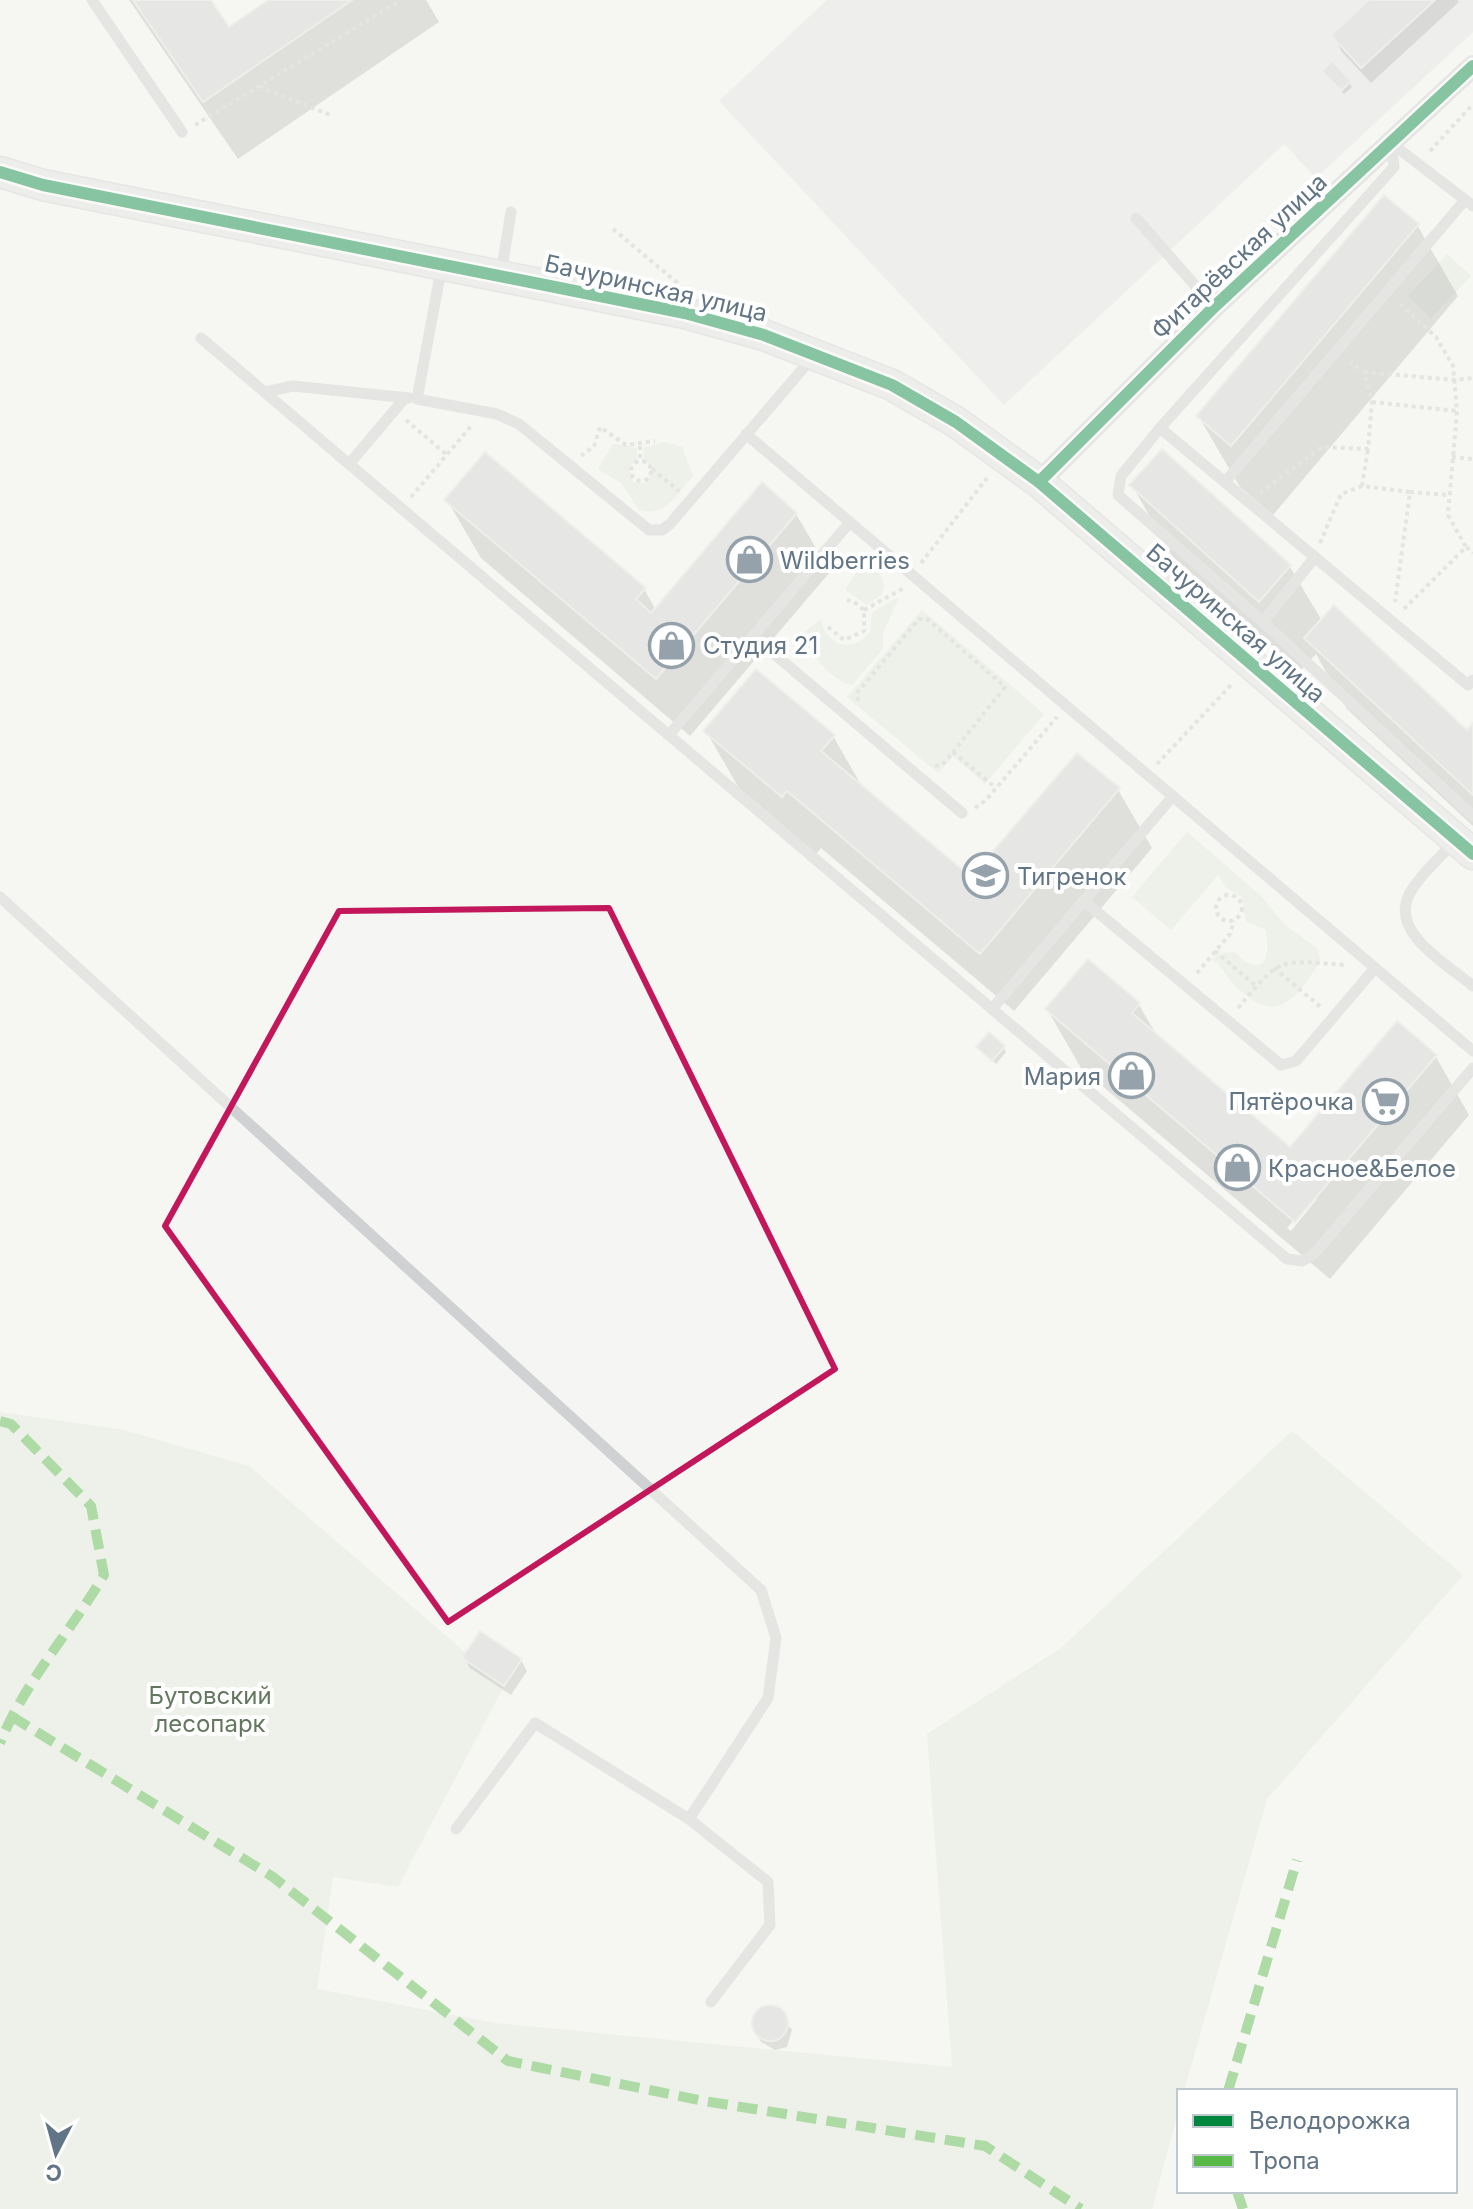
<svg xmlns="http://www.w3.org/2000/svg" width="1473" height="2209" viewBox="0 0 1473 2209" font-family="Inter,sans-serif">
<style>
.built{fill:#e5e7e6}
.green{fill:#e4e9e1}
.shadow{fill:#0003;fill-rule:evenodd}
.building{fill:#d2d3d3;stroke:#e4e4e3;stroke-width:2}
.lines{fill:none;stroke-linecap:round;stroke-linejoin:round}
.secondary-casing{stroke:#d1d3d4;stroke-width:33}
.path{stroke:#cecece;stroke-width:4;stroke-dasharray:4 4;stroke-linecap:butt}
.lane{stroke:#d0d1d2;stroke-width:11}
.street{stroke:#d0d1d2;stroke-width:22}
.secondary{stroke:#e2e3e4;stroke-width:30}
.quiet{stroke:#58b947;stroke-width:10;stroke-dasharray:20 10;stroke-linecap:butt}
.cycleway-casing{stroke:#fff;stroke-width:17}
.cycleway{stroke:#00873e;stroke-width:12}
.marked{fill:none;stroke:#c2185b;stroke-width:6;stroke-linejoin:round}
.labels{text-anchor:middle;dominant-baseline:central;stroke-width:8;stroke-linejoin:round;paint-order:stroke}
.street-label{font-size:24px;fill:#627586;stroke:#fff}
.poi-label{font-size:24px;fill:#627586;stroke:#fff;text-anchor:start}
.park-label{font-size:24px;fill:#63785e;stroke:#fff}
</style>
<rect width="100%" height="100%" fill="#f5f5f3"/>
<polygon class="built" points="827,0 1473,0 1473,32 1316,178 1284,144 1004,405 719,101"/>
<g class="green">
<polygon points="1447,254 1471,276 1431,318 1408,296"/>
<path d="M664,442L682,447L693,476C678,493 665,518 639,510L621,483L598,469L613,444L637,448V459L629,467L633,482L645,483L653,471L644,459L643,448Z"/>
<polygon points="864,560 876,564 884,585 882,594 867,605 845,590"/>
<path d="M899,597L883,633V649L852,685C828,680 818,653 792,642L821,619C825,646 854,654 870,632L872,612Z"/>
<polygon points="922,610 1044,714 985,784 953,756 938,773 847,697"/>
<path d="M1187,832L1261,896L1284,924L1318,949L1320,961C1294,1004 1274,1027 1232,982C1225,974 1222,967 1212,959L1222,953L1234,952C1239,955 1244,962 1250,964C1272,971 1267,941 1266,930L1246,921L1242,897L1226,888L1218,875L1171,930L1132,897Z"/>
<polygon points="0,1412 124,1430 249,1466 504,1686 398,1887 333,1877 317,1989 494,2023 952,2067 927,1734 1061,1648 1292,1431 1463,1575 1267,1799 1184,2091 1179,2091 1179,2109 1152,2209 0,2209"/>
</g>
<g class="shadow">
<polygon points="129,0 208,0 229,29 272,0 426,0 439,22 238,159"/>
<polygon points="1372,0 1457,0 1459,2 1371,83 1342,52 1333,35"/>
<polygon points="1327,76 1349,82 1352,87 1344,94"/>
<polygon points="1417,225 1458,296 1273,515 1240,487 1199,417"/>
<polygon points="1162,452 1290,567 1322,621 1467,732 1473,726 1473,826 1347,709 1316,654 1300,671 1172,556 1132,485"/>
<polygon points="447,500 644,589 656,610 796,514 830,572 690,736 481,558"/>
<polygon points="706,731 833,736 864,790 972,880 1118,790 1152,848 1014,1011 821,848 816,854 740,790"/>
<path d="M1139,1005L1159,1039L1290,1150L1436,1057L1469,1115L1330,1279L1081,1068L1047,1009ZM1314,1196L1317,1199L1291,1231L1287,1228Z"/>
<polygon points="979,1047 1003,1047 1006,1052 996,1064"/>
<polygon points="464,1658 521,1660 527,1671 511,1695 470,1668"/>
<polygon points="767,2008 776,2009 792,2030 787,2047 775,2050 761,2042 755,2031 755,2018"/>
</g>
<g class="building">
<polygon points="133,0 211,0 229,27 268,0 352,0 203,102"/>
<polygon points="1369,0 1435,0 1361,68 1331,35"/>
<polygon points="1332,61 1351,81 1341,91 1322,71"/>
<polygon points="1384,195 1419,224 1231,446 1196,416"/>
<polygon points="1162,449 1291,565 1259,602 1129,485"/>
<polygon points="485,452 646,588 636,599 651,613 762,482 797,513 656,679 444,500"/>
<polygon points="1334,605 1467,730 1473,723 1473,795 1304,638"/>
<polygon points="756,669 835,735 821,751 971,877 1077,753 1120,788 980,954 787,791 782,797 703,731"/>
<polygon points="1088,959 1140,1003 1132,1013 1290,1147 1397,1021 1437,1055 1295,1222 1045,1009"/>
<polygon points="989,1032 1005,1046 992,1061 976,1047"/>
<polygon points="480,1631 522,1659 504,1686 462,1658"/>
<circle cx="770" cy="2023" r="18"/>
</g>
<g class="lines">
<defs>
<polyline id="secondary" points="0,172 43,185 685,313 764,335 892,385 956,422 1039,482 1473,854"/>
</defs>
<use href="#secondary" class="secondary-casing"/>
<g class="path">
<polyline points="259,86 330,115"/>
<polyline points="195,125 401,0"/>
<polyline points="1430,151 1473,104"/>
<polyline points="613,229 680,285"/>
<polyline points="1400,304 1436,337 1453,366 1457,411 1448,515 1466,547"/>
<polyline points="1364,372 1455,380 1473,378"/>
<polyline points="1372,402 1457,411"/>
<polyline points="406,420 447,455"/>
<polyline points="640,446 640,461"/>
<polyline points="581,456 594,446 600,427 626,445 655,441"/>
<polyline points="1452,457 1473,459"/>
<circle cx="641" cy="471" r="10"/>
<polyline points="652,469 679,491"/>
<polyline points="1362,486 1368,449"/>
<polyline points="1410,492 1447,495"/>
<polyline points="1260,493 1322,447 1368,449 1372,402 1364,372 1350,362"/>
<polyline points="411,497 472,425"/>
<polyline points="1320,543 1341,494 1362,486 1410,492 1395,602"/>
<polyline points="921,563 987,478"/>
<polyline points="1404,609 1466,547 1473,553"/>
<polyline points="864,610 904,588"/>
<polyline points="828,627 844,640 864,631 864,610 853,601 846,600"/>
<polyline points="858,701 857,693 919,619 927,619 1005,687 953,752"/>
<polyline points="1157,764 1233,683"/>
<polyline points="935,766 942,765 953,752 996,788"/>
<polyline points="975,808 986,800 1057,717"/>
<circle cx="1229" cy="908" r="13"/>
<polyline points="1215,951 1256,986"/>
<polyline points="1274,968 1322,1008"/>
<polyline points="1197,973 1230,934 1234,921"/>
<path d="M1238,1008C1282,956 1277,960 1345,965"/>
</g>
<g class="lane">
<polyline points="92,0 182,132"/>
<polyline points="1391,143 1394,167 1160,428 1121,476 1118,495 1263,622 1473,816"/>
<polyline points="1391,143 1473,206"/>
<polyline points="1136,218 1214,307"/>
<polyline points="442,265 417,399 497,414 519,424 649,530 662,530 670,524 812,358"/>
<polyline points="501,274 511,212"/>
<polyline points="201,338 349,464"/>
<polyline points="265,392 293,386 409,398"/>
<polyline points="405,398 349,464 1287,1259 1302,1261 1314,1254 1473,1068"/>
<polyline points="1160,428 1468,685 1473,680"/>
<polyline points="746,434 1473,1051"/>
<polyline points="1225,482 1465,200"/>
<polyline points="1263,622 1315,557"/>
<polyline points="753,636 962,813"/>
<polyline points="669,735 850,522"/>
<path d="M1456,840C1441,857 1417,877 1408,897C1392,935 1450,966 1473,986"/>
<polyline points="0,897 761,1590 776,1638 768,1698 689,1819"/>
<polyline points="1084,901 1281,1065 1296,1061 1375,968"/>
<polyline points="992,1009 1173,796"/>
<polyline points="456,1829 535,1723 689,1819 768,1882 770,1925 711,2002"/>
</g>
<polyline class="street" points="1039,482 1214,307 1473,66"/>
<use href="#secondary" class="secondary"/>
<g class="quiet">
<path d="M0,1421L11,1424L91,1506L104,1575C71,1631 24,1683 0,1743"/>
<polyline points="11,1716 273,1877 508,2061 704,2101 985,2146 1081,2209"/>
<polyline points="1228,2091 1297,1860"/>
<polyline points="1237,2191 1243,2209"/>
</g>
<defs>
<g id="cycleway">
<polyline points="0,172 43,185 685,313 764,335 892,385 956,422 1039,482 1473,854"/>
<polyline points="1039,482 1214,307 1473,66"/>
</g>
</defs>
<use href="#cycleway" class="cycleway-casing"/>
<use href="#cycleway" class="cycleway"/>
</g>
<path d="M0 0H1473V2209H0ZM609,908L835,1369L448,1622L165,1226L339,911Z" fill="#f5f5f3" fill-opacity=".55" fill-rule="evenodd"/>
<path class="marked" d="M609,908L835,1369L448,1622L165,1226L339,911Z"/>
<defs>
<symbol id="shop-ring" viewBox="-11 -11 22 22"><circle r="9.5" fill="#fff" stroke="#95a2ac" stroke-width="1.5"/><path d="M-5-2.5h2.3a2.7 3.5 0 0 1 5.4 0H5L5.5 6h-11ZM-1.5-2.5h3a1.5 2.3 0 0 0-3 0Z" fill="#95a2ac"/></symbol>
<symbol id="school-ring" viewBox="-11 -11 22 22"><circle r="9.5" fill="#fff" stroke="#95a2ac" stroke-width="1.5"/><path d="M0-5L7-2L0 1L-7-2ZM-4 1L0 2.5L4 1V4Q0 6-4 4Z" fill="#95a2ac"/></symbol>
<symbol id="supermarket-ring" viewBox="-11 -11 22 22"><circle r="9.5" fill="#fff" stroke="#95a2ac" stroke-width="1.5"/><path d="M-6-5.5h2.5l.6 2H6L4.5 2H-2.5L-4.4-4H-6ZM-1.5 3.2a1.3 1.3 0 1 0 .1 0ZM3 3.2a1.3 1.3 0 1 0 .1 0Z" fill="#95a2ac"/></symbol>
</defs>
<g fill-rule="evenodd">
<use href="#shop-ring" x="724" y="534" width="51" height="51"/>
<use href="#shop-ring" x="646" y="620" width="51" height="51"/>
<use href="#school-ring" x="960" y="850" width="51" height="51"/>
<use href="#shop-ring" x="1106" y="1050" width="51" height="51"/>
<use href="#supermarket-ring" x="1360" y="1076" width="51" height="51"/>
<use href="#shop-ring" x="1212" y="1142" width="51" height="51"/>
</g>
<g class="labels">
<g class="street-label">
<text transform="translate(1239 256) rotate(-43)">Фитарёвская улица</text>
<text transform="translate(656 288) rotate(13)">Бачуринская улица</text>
<text transform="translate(1236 623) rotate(41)">Бачуринская улица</text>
</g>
<g class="poi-label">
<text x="780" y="560">Wildberries</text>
<text x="703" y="645">Студия 21</text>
<text x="1017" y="876">Тигренок</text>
<text x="1101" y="1076" text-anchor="end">Мария</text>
<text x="1354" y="1101" text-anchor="end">Пятёрочка</text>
<text x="1268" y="1168">Красное&amp;Белое</text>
</g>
<g class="park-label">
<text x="210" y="1695">Бутовский<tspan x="210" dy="28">лесопарк</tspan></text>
</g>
</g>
<rect x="1177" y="2089" width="280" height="104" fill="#ffffff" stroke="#c0c8cf" stroke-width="2"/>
<rect x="1193" y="2115" width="40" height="12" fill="#00873e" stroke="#c0c8cf" stroke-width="2"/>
<text x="1249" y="2129" font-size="24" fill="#627586">Велодорожка</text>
<rect x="1193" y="2155" width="40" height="12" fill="#58b947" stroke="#c0c8cf" stroke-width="2"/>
<text x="1249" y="2169" font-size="24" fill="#627586">Тропа</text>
<g transform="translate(56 2153) rotate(186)" stroke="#ffffff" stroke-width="6" paint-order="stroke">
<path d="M0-6L14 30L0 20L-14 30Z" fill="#627586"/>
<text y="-12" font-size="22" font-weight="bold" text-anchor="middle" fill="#627586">С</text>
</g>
</svg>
